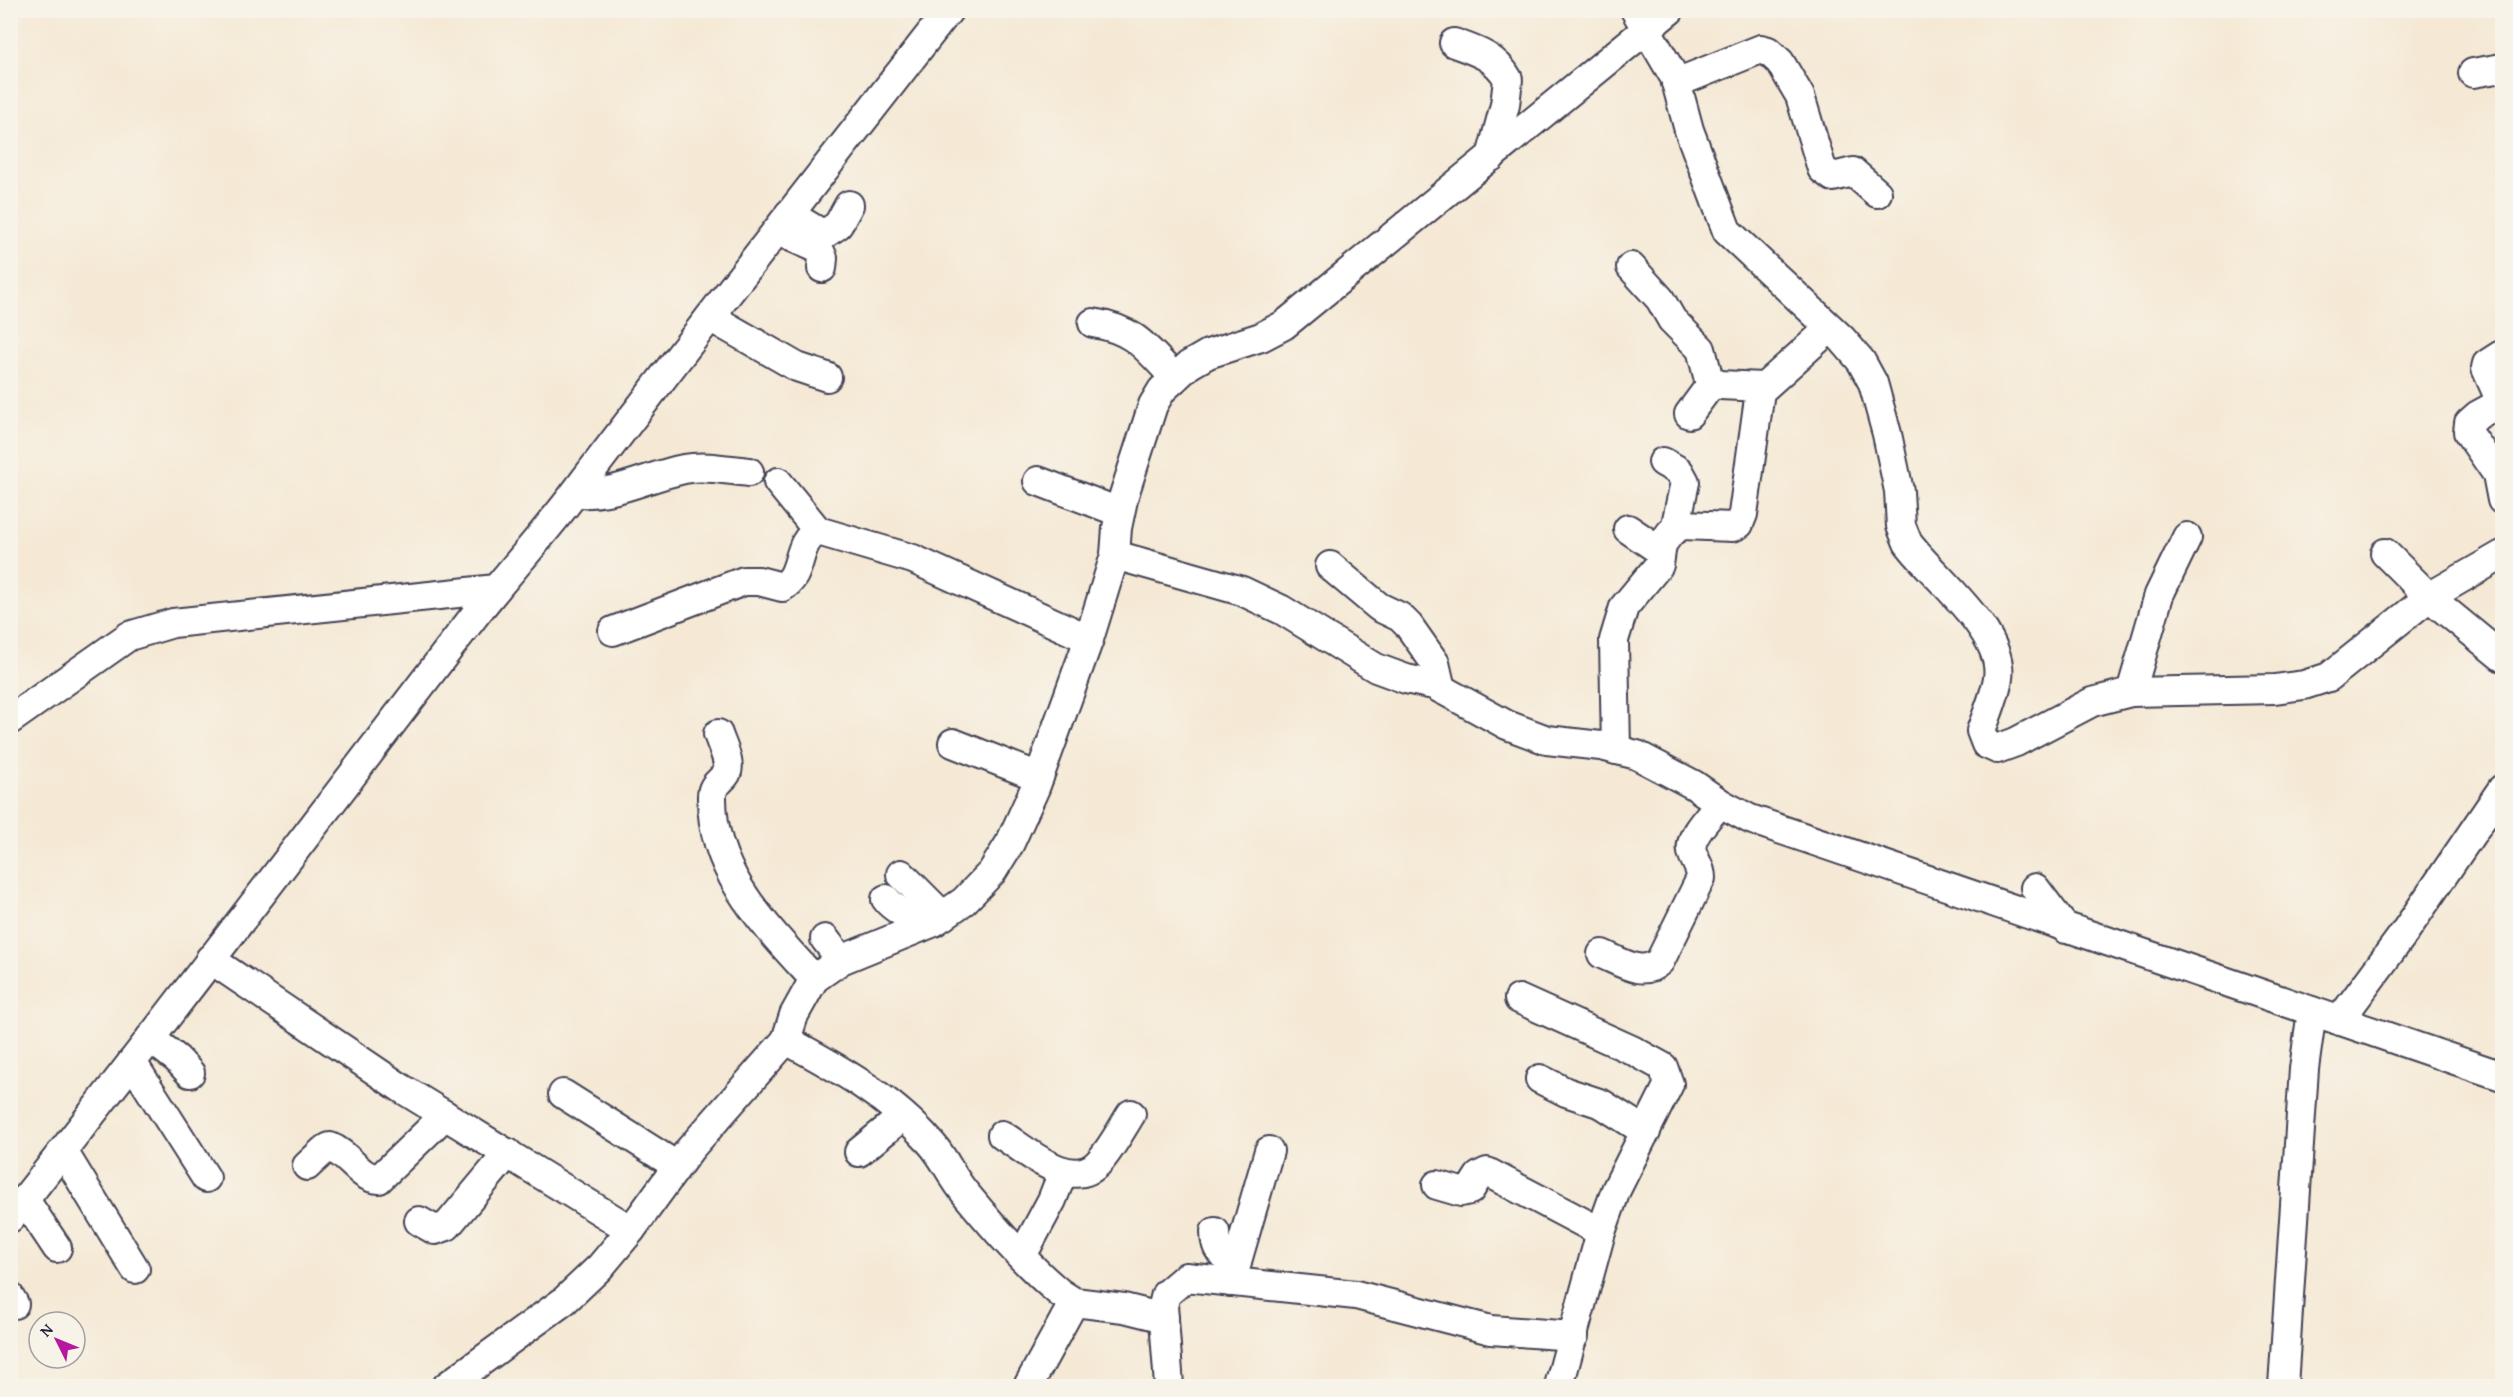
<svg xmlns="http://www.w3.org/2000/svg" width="2513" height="1397" viewBox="0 0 2513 1397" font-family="'Gentium Book Plus',serif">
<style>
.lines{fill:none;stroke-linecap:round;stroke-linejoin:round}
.minor-casing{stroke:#424052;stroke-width:32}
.minor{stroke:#fff;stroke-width:28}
</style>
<rect width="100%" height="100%" fill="#f7f3e8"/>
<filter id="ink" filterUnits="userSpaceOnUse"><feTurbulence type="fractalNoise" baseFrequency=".0167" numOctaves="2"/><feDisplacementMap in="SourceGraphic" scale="12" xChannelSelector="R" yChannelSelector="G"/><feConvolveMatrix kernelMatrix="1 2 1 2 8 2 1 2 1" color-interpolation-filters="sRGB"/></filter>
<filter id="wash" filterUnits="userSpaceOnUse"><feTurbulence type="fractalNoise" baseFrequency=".008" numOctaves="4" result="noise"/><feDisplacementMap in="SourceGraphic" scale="24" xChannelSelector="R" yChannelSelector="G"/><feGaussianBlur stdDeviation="1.35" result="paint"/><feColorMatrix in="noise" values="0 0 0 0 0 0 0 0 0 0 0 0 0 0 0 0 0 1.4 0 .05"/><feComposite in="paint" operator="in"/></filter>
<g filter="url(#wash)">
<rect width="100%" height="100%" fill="#f5e9d5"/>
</g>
<g filter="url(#ink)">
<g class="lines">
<defs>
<g id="minor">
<path d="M1635,10L1675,78L1689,130L1727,231L1842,339L1861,361L1873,383L1887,434L1899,491L1901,526L1908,543C1934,578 2005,632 1998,678C1995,696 1987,714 1981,731L1986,744L1997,749L2016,742L2092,702L2131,692L2275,689L2304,685L2329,677L2429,597L2502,555"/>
<path d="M1454,43C1477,51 1496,57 1508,79L1505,105L1491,157"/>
<polyline points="2473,73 2502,68"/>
<polyline points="1676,83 1761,49 1768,51 1780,62 1800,96 1822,169 1833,177 1853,172 1877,193"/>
<polyline points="789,214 819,232 826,233 838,225 849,205"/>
<polyline points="787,235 819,249 823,258 822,268"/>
<polyline points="1631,267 1660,299 1672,320 1701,349 1709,380 1720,385 1763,387"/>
<polyline points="710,317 797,367 827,377"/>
<path d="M1093,323C1136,330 1146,348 1175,378"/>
<polyline points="2501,355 2487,364 2486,368 2501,402"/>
<polyline points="2502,402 2478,415 2469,423 2468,432 2497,474 2502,500"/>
<polyline points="1689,414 1712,383"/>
<polyline points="1663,462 1679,471 1685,482 1675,529"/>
<polyline points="1038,481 1119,512"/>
<polyline points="778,482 818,531"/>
<path d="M575,493C616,496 645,477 684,469C706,465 728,470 749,472"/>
<polyline points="1628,529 1659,550"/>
<polyline points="2385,553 2429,597 2502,657"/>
<polyline points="1115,555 1242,591 1282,610 1376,668 1406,679 1434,685 1507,725 1547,740 1601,746 1637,755 1694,785 1720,803 1750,819 2502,1076"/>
<polyline points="1330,566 1379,607 1400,617 1409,626 1435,663 1441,689"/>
<path d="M613,631L744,581H759L782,587C805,575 794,543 818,531L913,559L1089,639"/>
<polyline points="2131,692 2159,595 2187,537"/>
<polyline points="10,720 129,636 173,623 496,589"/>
<path d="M718,734C721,744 732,764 726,774C721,782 712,784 712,796C711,873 766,926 814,979"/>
<polyline points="953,743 1039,777"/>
<polyline points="1616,750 1614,640 1624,607 1659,565 1662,544 1671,532 1682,525 1733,527 1739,524 1743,514 1760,391 1830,328"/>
<polyline points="901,874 943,916"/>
<polyline points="2035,888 2066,929"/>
<path d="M886,899C895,912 911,914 921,927"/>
<polyline points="825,939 841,960"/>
<path d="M1602,954C1621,962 1643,978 1660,961L1701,878C1701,867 1695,862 1692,852C1688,836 1711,815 1720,803"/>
<polyline points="210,959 401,1088 631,1230"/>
<polyline points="1519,999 1632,1050 1663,1067 1669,1084 1616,1190 1601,1232 1559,1386"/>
<polyline points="2339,1021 2402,936 2502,789"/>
<polyline points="150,1038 177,1059 190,1073"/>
<path d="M786,1040C838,1068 890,1097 930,1142C945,1158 952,1178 966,1194C994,1228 1026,1265 1060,1293L1074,1302L1124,1308L1164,1318"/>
<polyline points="132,1062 206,1178"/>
<polyline points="1540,1079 1566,1092 1602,1104 1646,1132"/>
<polyline points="563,1094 677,1166"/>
<path d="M1002,1135C1027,1151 1073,1193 1100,1161C1112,1147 1121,1130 1131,1114"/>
<polyline points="63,1151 135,1269"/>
<polyline points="859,1152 903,1116"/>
<path d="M307,1166L323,1151L330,1147C349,1154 359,1178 379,1179L445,1115"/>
<polyline points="1437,1185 1461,1192 1470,1190 1479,1176 1487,1172 1601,1232"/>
<polyline points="25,1200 57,1248"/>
<path d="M10,1218C168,1019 320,816 475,615C508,573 545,533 577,490C699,329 824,170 949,10"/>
<polyline points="419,1221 435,1230 447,1226 508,1153"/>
<path d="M1215,1232C1215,1250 1222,1256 1237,1263"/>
<polyline points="1022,1256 1052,1200 1063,1172"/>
<polyline points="1231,1282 1269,1151"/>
<polyline points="10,1297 14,1304"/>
<polyline points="447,1386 564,1301 600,1267 631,1230 690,1149 786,1040 794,1015 814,979 841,960 934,922 964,901 992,872 1010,843 1035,788 1089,639 1115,555 1117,528 1124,495 1153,405 1162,390 1189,365 1208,354 1261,337 1284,325 1670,10"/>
<polyline points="1028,1386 1074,1302"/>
<polyline points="1169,1386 1163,1306 1166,1294 1186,1277 1356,1295 1491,1330 1574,1336"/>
<polyline points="2283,1386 2304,1069 2312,1011"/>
</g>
</defs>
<use href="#minor" class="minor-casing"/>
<use href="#minor" class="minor"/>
</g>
</g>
<rect width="2513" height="1397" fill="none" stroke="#f7f3e8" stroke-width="36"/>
<g transform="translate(57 1340) rotate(313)"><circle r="28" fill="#f7f3e8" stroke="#a29fa3" stroke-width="1.5"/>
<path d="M0-4.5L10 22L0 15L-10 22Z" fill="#b5179e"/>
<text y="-9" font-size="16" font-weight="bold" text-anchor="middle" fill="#22223b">N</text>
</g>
</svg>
